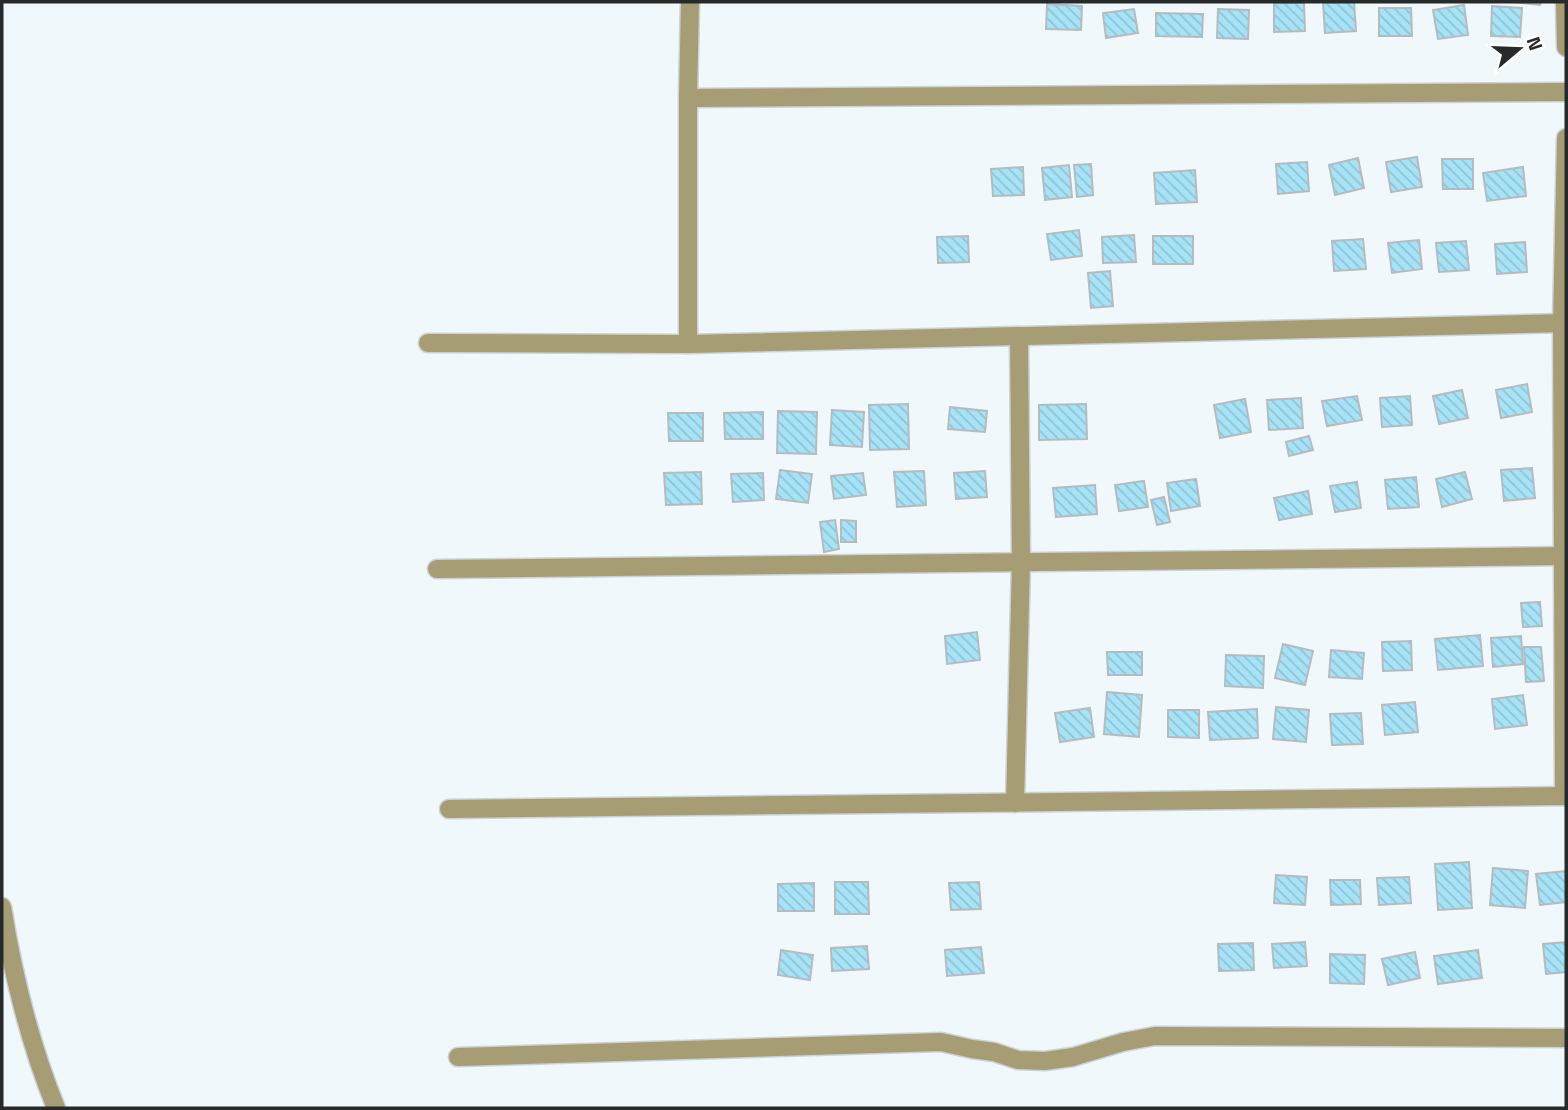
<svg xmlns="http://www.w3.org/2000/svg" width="1568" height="1110" viewBox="0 0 1568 1110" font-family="'Titillium Web',sans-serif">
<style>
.building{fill:url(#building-back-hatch);stroke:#b4bcbf;stroke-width:2}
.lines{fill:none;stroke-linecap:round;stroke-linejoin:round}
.street-casing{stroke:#ccd3d6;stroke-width:21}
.street{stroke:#a69d74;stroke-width:18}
</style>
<defs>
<pattern id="building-back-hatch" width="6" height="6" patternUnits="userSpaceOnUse" patternTransform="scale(1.75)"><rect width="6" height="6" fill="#a6e3f7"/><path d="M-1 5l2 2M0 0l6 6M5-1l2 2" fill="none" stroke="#8fc3d4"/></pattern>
</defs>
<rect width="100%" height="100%" fill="#f0f8fb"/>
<g class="building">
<polygon points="1354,2 1356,31 1325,33 1323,3"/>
<polygon points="1513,2 1541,2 1540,5"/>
<polygon points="1274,3 1304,3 1305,31 1274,32"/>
<polygon points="1047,4 1082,6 1081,30 1046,29"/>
<polygon points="1464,5 1468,35 1438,39 1433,10"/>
<polygon points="1492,6 1522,8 1520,37 1491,36"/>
<polygon points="1379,8 1411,8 1412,36 1379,36"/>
<polygon points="1134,9 1138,33 1106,38 1103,13"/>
<polygon points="1218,9 1249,10 1248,39 1217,38"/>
<polygon points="1156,13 1203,14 1202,37 1156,36"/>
<polygon points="1417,157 1422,187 1391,192 1386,162"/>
<polygon points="1358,158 1364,188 1335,195 1329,165"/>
<polygon points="1442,159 1473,159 1473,189 1443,189"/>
<polygon points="1307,162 1309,191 1278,194 1276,164"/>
<polygon points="1091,164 1093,195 1077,197 1074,165"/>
<polygon points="1069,165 1072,197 1045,200 1042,168"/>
<polygon points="1023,167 1024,195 993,196 991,169"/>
<polygon points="1523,167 1526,196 1487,201 1483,173"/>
<polygon points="1195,170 1197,202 1156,204 1154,173"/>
<polygon points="1079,230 1082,256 1051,260 1047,234"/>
<polygon points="1134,235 1136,262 1103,263 1102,237"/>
<polygon points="968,236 969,262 938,263 937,237"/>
<rect x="1153" y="236" width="40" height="28"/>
<polygon points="1363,239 1366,269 1334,271 1332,241"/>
<polygon points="1419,240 1422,269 1392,273 1388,243"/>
<polygon points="1466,241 1469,270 1439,272 1436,243"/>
<polygon points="1525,242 1527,272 1497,274 1495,244"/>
<polygon points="1110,271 1113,306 1091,308 1088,273"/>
<polygon points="1527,384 1532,412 1501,418 1496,390"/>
<polygon points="1462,390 1468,418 1439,424 1433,396"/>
<polygon points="1357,396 1362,420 1327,426 1322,401"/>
<polygon points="1410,396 1412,425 1382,427 1380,398"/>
<polygon points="1301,398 1303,428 1269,430 1267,400"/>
<polygon points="1245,399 1251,432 1220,438 1214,405"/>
<polygon points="908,404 909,449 870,450 869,405"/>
<polygon points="1086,404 1087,439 1039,440 1039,405"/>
<polygon points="950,407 987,411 985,432 948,429"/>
<polygon points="832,410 864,412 862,447 830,445"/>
<polygon points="778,411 817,412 816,454 777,453"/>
<polygon points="763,412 763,439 725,439 724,413"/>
<polygon points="668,413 703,413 703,441 669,441"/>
<polygon points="1309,436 1313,450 1289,456 1286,442"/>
<polygon points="1532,468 1535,498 1504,501 1501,470"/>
<polygon points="780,470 812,474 808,503 776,499"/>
<polygon points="924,471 926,505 897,507 894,472"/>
<polygon points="985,471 987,497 956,499 954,473"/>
<polygon points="701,472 702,504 666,505 664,473"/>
<polygon points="1465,472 1472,499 1442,507 1436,479"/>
<polygon points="763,473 764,500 733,502 731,474"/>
<polygon points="863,473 866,495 834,499 831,476"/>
<polygon points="1416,477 1419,507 1388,509 1385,480"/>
<polygon points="1196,479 1200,506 1171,511 1167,483"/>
<polygon points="1144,481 1148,507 1119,511 1115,485"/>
<polygon points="1357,482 1361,508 1335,512 1330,486"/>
<polygon points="1095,485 1097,514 1056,517 1053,488"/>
<polygon points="1308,491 1312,514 1279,520 1274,498"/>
<polygon points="1164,497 1170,522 1157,525 1151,500"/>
<polygon points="835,520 839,549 824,552 820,522"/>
<polygon points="841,520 856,521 856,542 841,542"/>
<polygon points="1540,602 1542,626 1523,627 1521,603"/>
<polygon points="977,632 980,660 947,664 945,636"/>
<polygon points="1480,635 1483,666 1438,670 1435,639"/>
<polygon points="1521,636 1523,664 1493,667 1491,638"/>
<polygon points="1411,641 1412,670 1383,671 1382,642"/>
<polygon points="1283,644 1313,651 1305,685 1275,678"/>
<polygon points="1524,647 1541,647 1544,681 1526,682"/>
<polygon points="1331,650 1364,653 1362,679 1329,677"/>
<polygon points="1107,652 1142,652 1142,675 1108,675"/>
<polygon points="1226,655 1264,656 1263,688 1225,686"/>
<polygon points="1107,692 1142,695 1139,737 1104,734"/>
<polygon points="1523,695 1527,725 1495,729 1492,699"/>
<polygon points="1415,702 1418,732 1385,735 1382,705"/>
<polygon points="1276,707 1309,710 1306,742 1273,739"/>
<polygon points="1090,708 1094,737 1060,742 1055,713"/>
<polygon points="1257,709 1258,738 1210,740 1208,712"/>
<polygon points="1168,710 1199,710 1199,738 1168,737"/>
<polygon points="1361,713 1363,744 1332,745 1330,714"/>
<polygon points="1469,862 1472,908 1438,910 1435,864"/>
<polygon points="1493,868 1528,871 1525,908 1490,905"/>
<polygon points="1566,871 1566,902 1540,905 1536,874"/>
<polygon points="1276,875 1307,877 1305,905 1274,903"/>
<polygon points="1409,877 1411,903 1379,905 1377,878"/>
<polygon points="1330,880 1360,880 1361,904 1331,905"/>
<polygon points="835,882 868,882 869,914 835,914"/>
<polygon points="979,882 981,909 951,910 949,883"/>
<polygon points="814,883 814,911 778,911 778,884"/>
<polygon points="1305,942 1307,966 1274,968 1272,944"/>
<polygon points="1566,942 1566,972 1546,974 1543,944"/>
<polygon points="1253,943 1254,970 1219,971 1218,944"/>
<polygon points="867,946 869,969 832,971 831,948"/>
<polygon points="981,947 984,973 947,976 945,950"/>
<polygon points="781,950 813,955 810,980 778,975"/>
<polygon points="1478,950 1482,978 1438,984 1434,956"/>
<polygon points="1415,952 1420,978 1388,985 1382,959"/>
<polygon points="1330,954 1365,955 1364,984 1330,983"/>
</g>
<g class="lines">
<defs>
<g id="street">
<polyline points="1565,2 1566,47"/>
<polyline points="688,98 1566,92"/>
<polyline points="428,343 688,344 1566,323"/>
<polyline points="688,344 688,98 690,2"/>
<polyline points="437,569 1566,556"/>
<polyline points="1564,796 1562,323 1566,138"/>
<polyline points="1015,803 1021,562 1019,336"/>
<polyline points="449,809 1566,796"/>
<path d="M2,907C13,975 30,1044 56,1108"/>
<polyline points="458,1057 941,1042 972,1049 994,1052 1018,1060 1045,1061 1073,1057 1123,1042 1155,1036 1566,1038"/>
</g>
</defs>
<use href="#street" class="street-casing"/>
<use href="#street" class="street"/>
</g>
<rect width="1568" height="1110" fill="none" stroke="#272a2b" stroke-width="7"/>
<g transform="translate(1519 49) rotate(71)" stroke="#ffffff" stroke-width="5" paint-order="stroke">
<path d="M0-5L12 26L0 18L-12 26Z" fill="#272a2b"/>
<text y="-10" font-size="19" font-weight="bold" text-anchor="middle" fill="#272a2b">N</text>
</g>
</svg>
